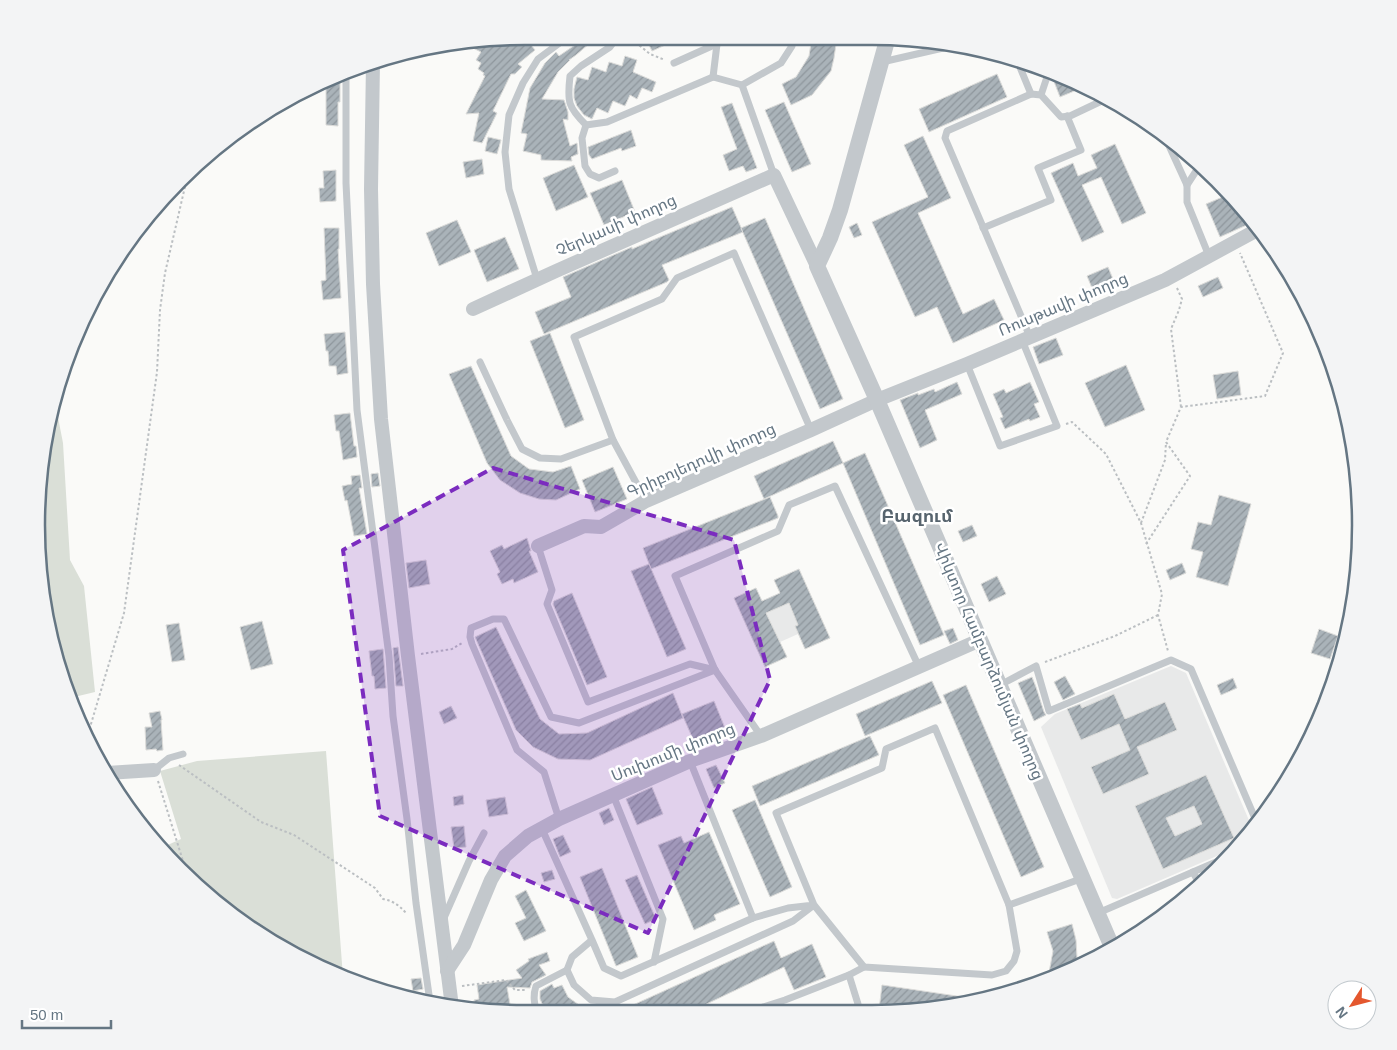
<svg xmlns="http://www.w3.org/2000/svg" width="1397" height="1050" viewBox="0 0 1397 1050" font-family="Arial,'Noto Sans Armenian',sans-serif">
<style>
.built{fill:#e8e9e9}
.green{fill:#dadfd7}
.building{fill:url(#building-hatch);stroke:#dcdcda;fill-rule:evenodd}
.lines{fill:none;stroke-linecap:round;stroke-linejoin:round}
.path{stroke:#bbbfc2;stroke-width:2;stroke-dasharray:2.5 2.5;stroke-linecap:butt}
.service{stroke:#c3c8cc;stroke-width:7}
.minor{stroke:#c3c8cc;stroke-width:14}
.tertiary{stroke:#c3c8cc;stroke-width:16}
.marked{fill:#7b2cbf;fill-opacity:0.2;stroke:#7b2cbf;stroke-width:4;stroke-dasharray:10 6;stroke-linejoin:round}
.labels{text-anchor:middle;dominant-baseline:central;stroke-width:5;stroke-linejoin:round;paint-order:stroke}
.street-label{font-size:16px;fill:#657683;stroke:#fff}
.neighbourhood-label{font-size:18px;font-weight:bold;fill:#57646e;stroke:#fff}
.rim{fill:none;stroke:#657683;stroke-width:2.5}
</style>
<defs>
<pattern id="building-hatch" width="6" height="6" patternUnits="userSpaceOnUse" patternTransform="scale(1.25)"><rect width="6" height="6" fill="#aab3b9"/><path d="M-1 1l2-2M0 6l6-6M5 7l2-2" fill="none" stroke="#8e969c"/></pattern>
</defs>
<rect width="100%" height="100%" fill="#fafaf8"/>
<g class="built">
<polygon points="774,580 830,638 805,649 798,634 780,642 787,657 765,667 734,598 756,588 762,601 780,593"/>
<polygon points="1171,666 1186,673 1251,825 1250,831 1233,849 1117,899 1112,898 1041,727 1055,714"/>
</g>
<g class="green">
<polygon points="55,402 63,443 70,560 84,586 95,692 70,698 62,682 37,557 46,429"/>
<polygon points="326,751 343,977 280,948 180,871 161,848 181,839 160,771 197,761"/>
</g>
<g class="building">
<polygon points="524,36 535,50 518,64 522,67 515,74 511,74 493,111 497,113 482,143 473,141 479,113 466,114 485,76 483,75 484,73 478,69 481,63 476,60 481,52 465,44 482,42 490,46 495,40"/>
<polygon points="588,36 597,37 576,55 569,60 570,60 558,72 542,99 564,100 568,112 568,120 563,119 570,146 577,143 578,154 571,157 572,161 541,160 541,155 523,151 527,134 521,133 530,88 545,63 556,52 559,56"/>
<polygon points="645,37 683,37 652,51"/>
<polygon points="812,37 837,37 834,58 831,71 812,95 791,105 782,84 796,77 809,56"/>
<polygon points="625,56 637,60 633,72 656,82 652,92 642,88 637,99 630,95 625,106 613,101 608,113 597,108 592,119 584,115 577,106 574,98 574,89 577,77 588,80 592,67 606,72 609,62 622,66"/>
<polygon points="997,74 1007,97 929,132 919,109"/>
<polygon points="1060,76 1086,86 1060,97 1053,79"/>
<polygon points="340,77 340,102 338,102 338,126 326,125 326,83"/>
<polygon points="784,102 811,164 792,172 765,110"/>
<polygon points="732,103 757,168 746,172 743,166 729,171 723,155 737,149 721,107"/>
<polygon points="631,130 636,146 622,151 621,148 592,159 589,155 588,147"/>
<polygon points="923,136 951,198 918,213 963,314 994,299 1004,320 953,343 937,307 915,317 872,222 928,197 904,145"/>
<polygon points="488,137 501,140 497,154 485,151"/>
<polygon points="1115,144 1146,213 1122,224 1101,177 1082,185 1104,232 1082,242 1051,173 1073,163 1078,176 1097,168 1091,155"/>
<polygon points="482,159 484,174 466,178 463,162"/>
<polygon points="574,165 588,197 556,211 543,178"/>
<polygon points="336,170 336,201 320,202 319,188 324,188 323,171"/>
<polygon points="622,180 635,212 604,225 590,193"/>
<polygon points="1230,194 1248,217 1251,223 1220,237 1206,204"/>
<polygon points="732,207 743,232 662,265 669,280 667,282 544,334 535,312 571,297 563,277 632,247 632,249 653,240"/>
<polygon points="765,218 843,399 820,409 741,228"/>
<polygon points="457,220 471,252 439,266 426,233"/>
<polygon points="857,223 862,235 854,238 849,227"/>
<polygon points="324,228 339,228 339,249 338,249 341,298 323,300 321,281 326,280"/>
<polygon points="505,237 519,269 487,282 474,250"/>
<polygon points="1108,267 1113,279 1092,288 1087,276"/>
<polygon points="1218,277 1223,288 1203,297 1198,286"/>
<polygon points="345,332 348,373 337,375 336,366 329,366 328,351 326,351 324,334"/>
<polygon points="550,333 584,420 565,428 530,341"/>
<polygon points="1056,338 1063,355 1039,364 1033,347"/>
<polygon points="1126,365 1145,410 1105,427 1085,383"/>
<polygon points="471,366 511,456 529,469 553,472 571,466 580,489 556,500 539,499 520,493 500,480 487,463 449,374"/>
<polygon points="1238,371 1241,395 1217,399 1213,375"/>
<polygon points="957,382 962,394 925,410 937,440 920,448 900,400 918,393 918,395 934,389 935,392"/>
<polygon points="1030,382 1039,402 1034,404 1040,417 1030,421 1029,419 1005,429 1000,418 1003,417 993,394 1004,389 1006,393"/>
<polygon points="350,413 354,446 356,446 357,457 343,460 339,431 336,431 334,415"/>
<polygon points="833,441 843,463 764,499 754,476"/>
<polygon points="865,453 944,635 920,645 843,463"/>
<polygon points="613,467 627,499 595,512 582,480"/>
<polygon points="378,473 380,486 372,487 371,474"/>
<polygon points="360,475 362,488 359,488 367,534 354,536 347,500 345,501 342,486 352,484 351,476"/>
<polygon points="1219,495 1251,504 1228,586 1196,577 1203,552 1191,549 1198,522 1211,525"/>
<polygon points="770,497 778,516 778,518 651,569 643,548"/>
<polygon points="972,525 977,536 963,542 958,531"/>
<polygon points="527,538 531,551 529,551 538,572 514,583 513,579 502,584 497,574 500,572 490,551 502,545 504,549"/>
<polygon points="426,560 430,584 409,588 406,563"/>
<polygon points="1182,563 1186,573 1170,580 1166,570"/>
<polygon points="649,564 686,649 667,657 631,571"/>
<polygon points="799,569 830,638 805,649 795,626 798,625 789,603 766,613 787,657 765,667 734,598 756,588 762,601 780,593 774,580"/>
<polygon points="997,576 1006,594 989,602 981,584"/>
<polygon points="572,593 607,677 587,685 553,604 554,601"/>
<polygon points="262,621 273,664 251,670 240,627"/>
<polygon points="179,623 185,660 172,662 166,625"/>
<polygon points="496,627 540,719 559,734 587,733 673,693 683,718 590,760 558,759 533,747 516,730 475,637"/>
<polygon points="953,628 958,640 950,644 944,631"/>
<polygon points="1319,629 1338,636 1330,659 1311,653"/>
<polygon points="398,647 403,686 396,686 393,648"/>
<polygon points="383,649 386,688 375,689 374,676 372,676 369,651"/>
<polygon points="1065,676 1075,694 1063,700 1054,682"/>
<polygon points="1032,677 1036,687 1044,712 1046,715 1034,721 1018,683"/>
<polygon points="1233,678 1237,688 1221,695 1217,685"/>
<polygon points="932,681 942,703 865,736 856,714"/>
<polygon points="966,685 1044,867 1021,877 943,695"/>
<polygon points="1114,694 1125,719 1165,702 1177,730 1137,747 1149,774 1103,794 1091,767 1130,750 1119,724 1081,740 1067,709 1080,704 1082,708"/>
<polygon points="714,701 727,733 696,746 682,714"/>
<polygon points="451,706 457,718 444,724 439,712"/>
<polygon points="160,711 162,720 161,720 163,750 157,751 156,749 146,750 145,727 152,727 149,713"/>
<polygon points="870,736 879,755 760,806 752,786"/>
<polygon points="716,765 725,783 714,788 706,769"/>
<path d="M1206,775L1234,838L1163,869L1135,806ZM1194,806L1202,824L1175,836L1166,818Z"/>
<polygon points="652,787 663,814 637,825 626,799"/>
<polygon points="463,795 464,804 454,806 453,797"/>
<polygon points="505,797 508,814 489,817 486,800"/>
<polygon points="755,800 792,887 770,897 732,810"/>
<polygon points="609,808 614,820 604,825 599,813"/>
<polygon points="464,826 466,847 454,848 451,827"/>
<polygon points="709,832 740,904 714,915 716,920 694,930 658,845 681,836 684,843"/>
<polygon points="563,835 571,852 560,857 553,839"/>
<polygon points="602,868 638,957 616,966 580,877"/>
<polygon points="552,870 555,879 544,882 541,873"/>
<polygon points="637,875 656,919 645,924 625,880"/>
<polygon points="526,890 546,931 524,941 515,923 526,918 515,896"/>
<polygon points="1072,924 1076,940 1077,958 1075,965 1048,978 1053,951 1047,932"/>
<polygon points="774,941 781,958 812,944 826,977 794,990 784,967 694,1010 622,1010"/>
<polygon points="547,952 550,961 539,965 546,975 532,982 530,988 507,987 511,1010 475,1010 474,1000 479,999 477,985 522,978 516,970 529,961 528,959"/>
<polygon points="421,978 423,989 413,991 411,979"/>
<polygon points="552,984 554,988 562,985 568,997 586,1010 545,1010 540,999 540,991"/>
<polygon points="882,985 977,999 977,1000 936,1010 879,1010"/>
</g>
<g class="lines">
<g class="path">
<polyline points="626,40 634,41 650,54 665,60"/>
<polyline points="1177,288 1182,299 1179,310 1171,329 1181,407"/>
<polyline points="1066,424 1072,422 1106,454 1141,523 1162,594 1158,615 1168,651"/>
<polyline points="1141,523 1165,460 1166,442"/>
<polyline points="1146,544 1190,476 1166,442 1181,407 1265,396 1283,353 1240,253"/>
<polyline points="421,654 452,649 462,643"/>
<polyline points="1045,662 1115,636 1158,615"/>
<polyline points="88,734 124,613 157,372 160,310 165,273 187,178"/>
<path d="M179,765L261,822L294,835L375,888L383,899C393,901 399,905 406,913H407"/>
<polyline points="158,781 188,877"/>
<polyline points="462,986 506,980 515,990 525,990"/>
</g>
<g class="service">
<path d="M616,36V39L610,47L581,66L570,76C567,102 568,107 586,125L607,122L713,77L742,85L774,175"/>
<polyline points="1017,60 1031,94"/>
<polyline points="882,62 943,48 951,45"/>
<polyline points="674,63 732,37"/>
<polyline points="346,75 346,183 357,410 389,656 393,716 407,819 416,903 430,1002"/>
<polyline points="713,77 717,44"/>
<polyline points="742,85 781,63 792,46 793,37"/>
<polyline points="1041,95 1047,77 1051,72"/>
<polyline points="586,125 582,138 585,166 590,174 599,178 615,171"/>
<polyline points="1165,137 1187,185 1187,202 1209,256"/>
<polyline points="1187,185 1200,165"/>
<polyline points="983,228 1051,200 1038,168 1081,150 1067,116"/>
<polyline points="537,279 509,189 505,152 509,115 523,83 538,59 569,36"/>
<polyline points="1030,337 945,138 947,131 1031,94 1041,95 1061,117 1070,116 1108,98"/>
<polyline points="480,362 507,420 522,449 540,458 561,459 613,440"/>
<polyline points="967,364 1000,446 1057,426 1022,340"/>
<polyline points="646,501 613,440 574,337 662,299 677,278 734,253 811,430"/>
<polyline points="538,546 552,590 547,604 588,702 690,664 715,670"/>
<polyline points="1000,685 1036,666 1049,711 1171,660 1191,669 1257,823"/>
<polyline points="761,736 715,670 675,576 778,531 789,505 835,486 919,667"/>
<polyline points="690,761 753,918"/>
<polyline points="154,770 169,758 183,754"/>
<polyline points="613,795 663,919 654,962"/>
<polyline points="559,819 544,772 517,750 472,644 470,637 471,628 493,619 504,619 551,717 579,723 715,670"/>
<polyline points="542,829 592,940 572,957 567,970 574,985 591,1000 615,1002 793,921 814,905 864,967 992,975 1006,971 1014,961 1017,951 1009,905 935,728 886,749 882,768 776,813 814,905 788,908 753,918 621,976 604,968 592,940"/>
<polyline points="1193,872 1230,856"/>
<polyline points="1009,905 1083,878"/>
<polyline points="1098,913 1193,872 1200,885"/>
<polyline points="443,920 447,911 469,861 484,833"/>
<path d="M536,1010C534,1001 533,995 536,986L567,970"/>
<polyline points="754,1010 785,1000 849,975"/>
<polyline points="858,1010 858,1004 849,975 864,967"/>
</g>
<g class="minor">
<polyline points="373,63 371,189 373,284 381,419 408,656 452,1007"/>
<polyline points="473,309 556,271 774,175 817,266"/>
<polyline points="538,546 584,526 601,527 646,501 811,430 877,400 967,364 1165,280 1259,229"/>
<polyline points="107,773 154,770"/>
<polyline points="447,971 464,945 491,880 505,856 528,836 559,819 690,761 761,736 980,640"/>
</g>
<polyline class="tertiary" points="888,37 840,210 830,238 817,266 877,400 1112,947"/>
</g>
<path class="marked" d="M493,468L734,540L770,680L648,933L380,816L343,550Z"/>
<g class="labels">
<g class="street-label">
<text transform="translate(616 225) rotate(-24)">Չերկասի փողոց</text>
<text transform="translate(1063 304) rotate(-23)">Ռուսթավի փողոց</text>
<text transform="translate(701 460) rotate(-24)">Գրիբոյեդովի փողոց</text>
<text transform="translate(989 661) rotate(67)">Վիկտոր Համբարձումյան փողոց</text>
<text transform="translate(673 752) rotate(-22)">Սուխումի փողոց</text>
</g>
<g class="neighbourhood-label">
<text x="917" y="516">Բազում</text>
</g>
</g>
<path d="M0 0H1397V1050H0ZM525 45H872A480 480 0 0 1 1352 525V525A480 480 0 0 1 872 1005H525A480 480 0 0 1 45 525V525A480 480 0 0 1 525 45Z" fill="#f3f4f5" fill-rule="evenodd"/>
<path class="rim" d="M525 45H872A480 480 0 0 1 1352 525V525A480 480 0 0 1 872 1005H525A480 480 0 0 1 45 525V525A480 480 0 0 1 525 45Z"/>
<g transform="translate(1352 1005) rotate(234)"><circle r="24" fill="#ffffff" stroke="#c1c8cd"/>
<path d="M0-4L9 19L0 12L-9 19Z" fill="#e4572e"/>
<text y="-8" font-size="14" font-weight="bold" text-anchor="middle" fill="#657683">N</text>
</g>
<path d="M22 1020v8h89v-8" fill="none" stroke="#657683" stroke-width="2.5"/>
<text x="30" y="1020" font-size="15" fill="#657683" stroke="#ffffff" stroke-width="4" paint-order="stroke">50 m</text>
</svg>
